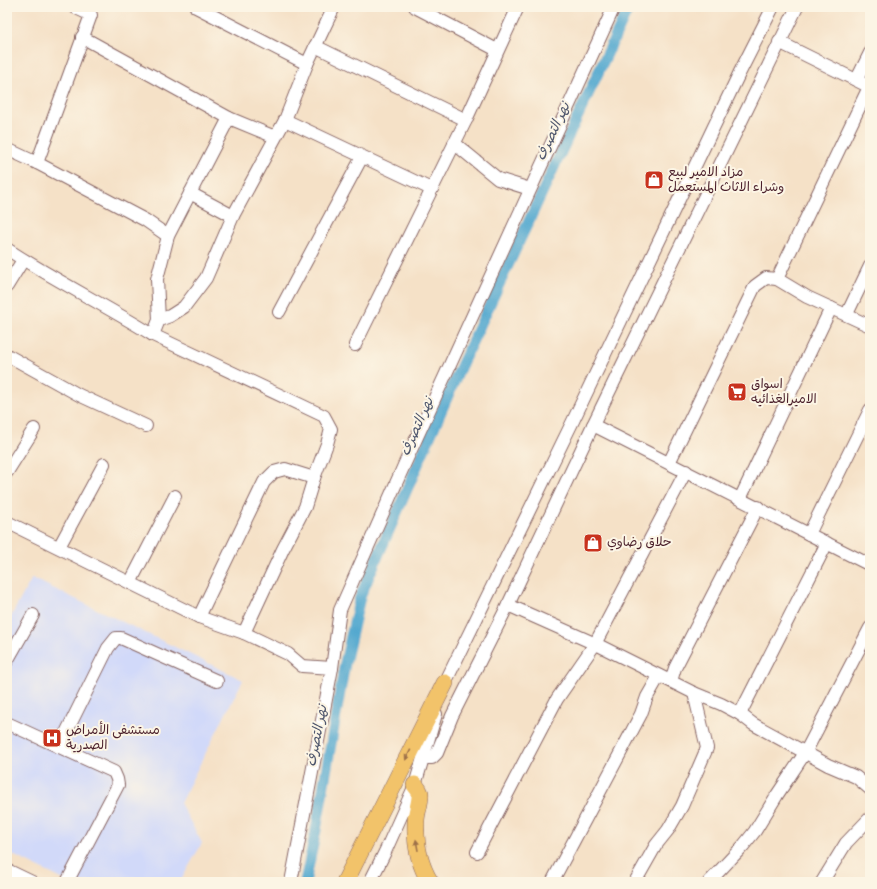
<svg xmlns="http://www.w3.org/2000/svg" width="877" height="889" viewBox="0 0 877 889" font-family="Dekko,'Playpen Sans Arabic',sans-serif">
<style>
.built{fill:#d1d9f9}
.lines{fill:none;stroke-linecap:round;stroke-linejoin:round}
.canal{stroke:#53a8cf;stroke-width:11}
.minor-casing{stroke:#866362;stroke-width:14}
.highway-casing{stroke:#866362;stroke-width:18}
.minor{stroke:#fff;stroke-width:12}
.highway{stroke:#f2c36a;stroke-width:17}
.oneway{fill:#9e714a}
.labels{text-anchor:middle;dominant-baseline:central;stroke-width:4;stroke-linejoin:round;paint-order:stroke}
.poi-label{font-size:13px;fill:#4a1f2b;stroke:#fcf5e5;text-anchor:start}
.water-label{font-size:14px;font-style:italic;fill:#4e566d;stroke:#fcf5e5}
</style>
<rect width="100%" height="100%" fill="#fcf5e5"/>
<filter id="ink" filterUnits="userSpaceOnUse"><feTurbulence type="fractalNoise" baseFrequency=".025" numOctaves="2"/><feDisplacementMap in="SourceGraphic" scale="8" xChannelSelector="R" yChannelSelector="G"/><feConvolveMatrix kernelMatrix="1 2 1 2 8 2 1 2 1" color-interpolation-filters="sRGB"/></filter>
<filter id="wash" filterUnits="userSpaceOnUse"><feTurbulence type="fractalNoise" baseFrequency=".012" numOctaves="4" result="noise"/><feDisplacementMap in="SourceGraphic" scale="16" xChannelSelector="R" yChannelSelector="G"/><feGaussianBlur stdDeviation="0.9" result="paint"/><feColorMatrix in="noise" values="0 0 0 0 0 0 0 0 0 0 0 0 0 0 0 0 0 1.4 0 .05"/><feComposite in="paint" operator="in"/></filter>
<g filter="url(#wash)">
<rect width="100%" height="100%" fill="#f5e1c7"/>
<polygon class="built" points="32,578 243,680 180,803 202,843 180,882 68,882 7,852 7,624"/>
<g class="lines">
<polyline class="canal" points="305,882 316,830 345,663 360,597 460,368 629,7"/>
</g>
</g>
<g filter="url(#ink)">
<g class="lines">
<defs>
<g id="minor">
<polyline points="74,7 91,15 37,163 145,220 168,236"/>
<polyline points="196,7 307,64"/>
<polyline points="415,7 497,50"/>
<polyline points="82,37 229,118 275,137"/>
<polyline points="779,42 870,87"/>
<polyline points="315,46 466,120"/>
<polyline points="856,80 858,77 870,53"/>
<polyline points="285,120 431,189"/>
<polyline points="454,143 498,179 530,189"/>
<polyline points="7,149 37,163"/>
<polyline points="190,193 233,216"/>
<path d="M7,249C54,280 105,305 153,335L159,320L157,279L168,236L229,118"/>
<polyline points="777,279 869,87"/>
<polyline points="7,286 23,260"/>
<polyline points="279,312 362,157"/>
<polyline points="847,314 870,266"/>
<polyline points="159,320 170,316 184,307 206,278 233,216 285,120 307,64 334,7"/>
<polyline points="153,335 324,416 331,429 327,444 314,478 305,507 283,549 244,633"/>
<polyline points="355,345 466,120 518,7"/>
<polyline points="7,355 79,395 146,426"/>
<polyline points="593,425 870,565"/>
<polyline points="669,463 755,286 766,278 777,279 807,297 870,326"/>
<polyline points="7,472 34,429"/>
<polyline points="740,499 831,308"/>
<polyline points="7,522 199,617 244,633 288,654 302,666 332,668 291,882"/>
<polyline points="809,534 870,410"/>
<polyline points="59,547 104,464"/>
<polyline points="130,583 175,496"/>
<polyline points="508,605 600,646 694,693 721,704 740,714 753,724 828,765 856,777 870,789"/>
<polyline points="199,617 264,482 274,472 285,469 314,478"/>
<polyline points="7,661 33,615"/>
<polyline points="332,668 340,610 405,463 614,7"/>
<polyline points="671,681 675,668 758,507"/>
<polyline points="442,691 445,683 572,423 739,74 773,7"/>
<polyline points="740,714 827,543"/>
<polyline points="7,723 114,772 117,779 118,785 67,882"/>
<polyline points="59,747 108,648 116,638 121,638 217,681"/>
<polyline points="423,758 432,758 437,753 452,716 508,605 593,425 797,7"/>
<polyline points="477,852 557,699 595,644 686,471"/>
<polyline points="7,870 32,882"/>
<polyline points="370,882 385,852 415,785 436,714"/>
<polyline points="552,882 641,714 647,697 659,676"/>
<polyline points="635,882 656,845 668,830 682,806 707,748 694,693"/>
<polyline points="709,882 743,846 755,831 777,795 805,753 870,628"/>
<polyline points="822,882 846,843 870,818"/>
</g>
<g id="highway">
<path d="M415,785C417,788 419,789 420,793C421,802 416,812 416,821C415,842 419,864 430,882"/>
<polyline points="345,882 445,683"/>
</g>
</defs>
<use href="#minor" class="minor-casing"/>
<use href="#highway" class="highway-casing"/>
<use href="#minor" class="minor"/>
<use href="#highway" class="highway"/>
</g>
<defs><path id="oneway-solid" d="M-6-.8H1V-3.2L6.5 0L1 3.2V.8H-6Z"/></defs>
<g class="oneway">
<use href="#oneway-solid" transform="translate(408 755) rotate(117)"/>
<use href="#oneway-solid" transform="translate(417 845) rotate(-100)"/>
</g>
</g>
<defs>
<symbol id="shop-square" viewBox="-11 -11 22 22"><rect x="-9" y="-9" width="18" height="18" rx="4" fill="#c8321e" stroke="#fcf5e5"/><path d="M-5-2.5h2.3a2.7 3.5 0 0 1 5.4 0H5L5.5 6h-11ZM-1.5-2.5h3a1.5 2.3 0 0 0-3 0Z" fill="#fff"/></symbol>
<symbol id="supermarket-square" viewBox="-11 -11 22 22"><rect x="-9" y="-9" width="18" height="18" rx="4" fill="#c8321e" stroke="#fcf5e5"/><path d="M-6-5.5h2.5l.6 2H6L4.5 2H-2.5L-4.4-4H-6ZM-1.5 3.2a1.3 1.3 0 1 0 .1 0ZM3 3.2a1.3 1.3 0 1 0 .1 0Z" fill="#fff"/></symbol>
<symbol id="hospital-square" viewBox="-11 -11 22 22"><rect x="-9" y="-9" width="18" height="18" rx="4" fill="#c8321e" stroke="#fcf5e5"/><path d="M-5-5h3v3.5h4V-5h3V5h-3V1.5h-4V5h-3Z" fill="#fff"/></symbol>
</defs>
<g fill-rule="evenodd">
<use href="#shop-square" x="643" y="169" width="22" height="22"/>
<use href="#supermarket-square" x="726" y="381" width="22" height="22"/>
<use href="#shop-square" x="582" y="532" width="22" height="22"/>
<use href="#hospital-square" x="41" y="727" width="22" height="22"/>
</g>
<g class="labels">
<g class="poi-label">
<text x="668" y="173">مزاد الامير لبيع<tspan x="668" dy="15">وشراء الاثاث المستعمل</tspan></text>
<text x="751" y="385">اسواق<tspan x="751" dy="15">الاميرالغذائيه</tspan></text>
<text x="607" y="543">حلاق رضاوي</text>
<text x="66" y="731">مستشفى الأمراض<tspan x="66" dy="15">الصدرية</tspan></text>
</g>
<g class="water-label">
<text transform="translate(554 132) rotate(-65)">نهر التصرف</text>
<text transform="translate(418 427) rotate(-66)">نهر التصرف</text>
<text transform="translate(318 736) rotate(-79)">نهر التصرف</text>
</g>
</g>
<rect width="877" height="889" fill="none" stroke="#fcf5e5" stroke-width="24"/>
</svg>
